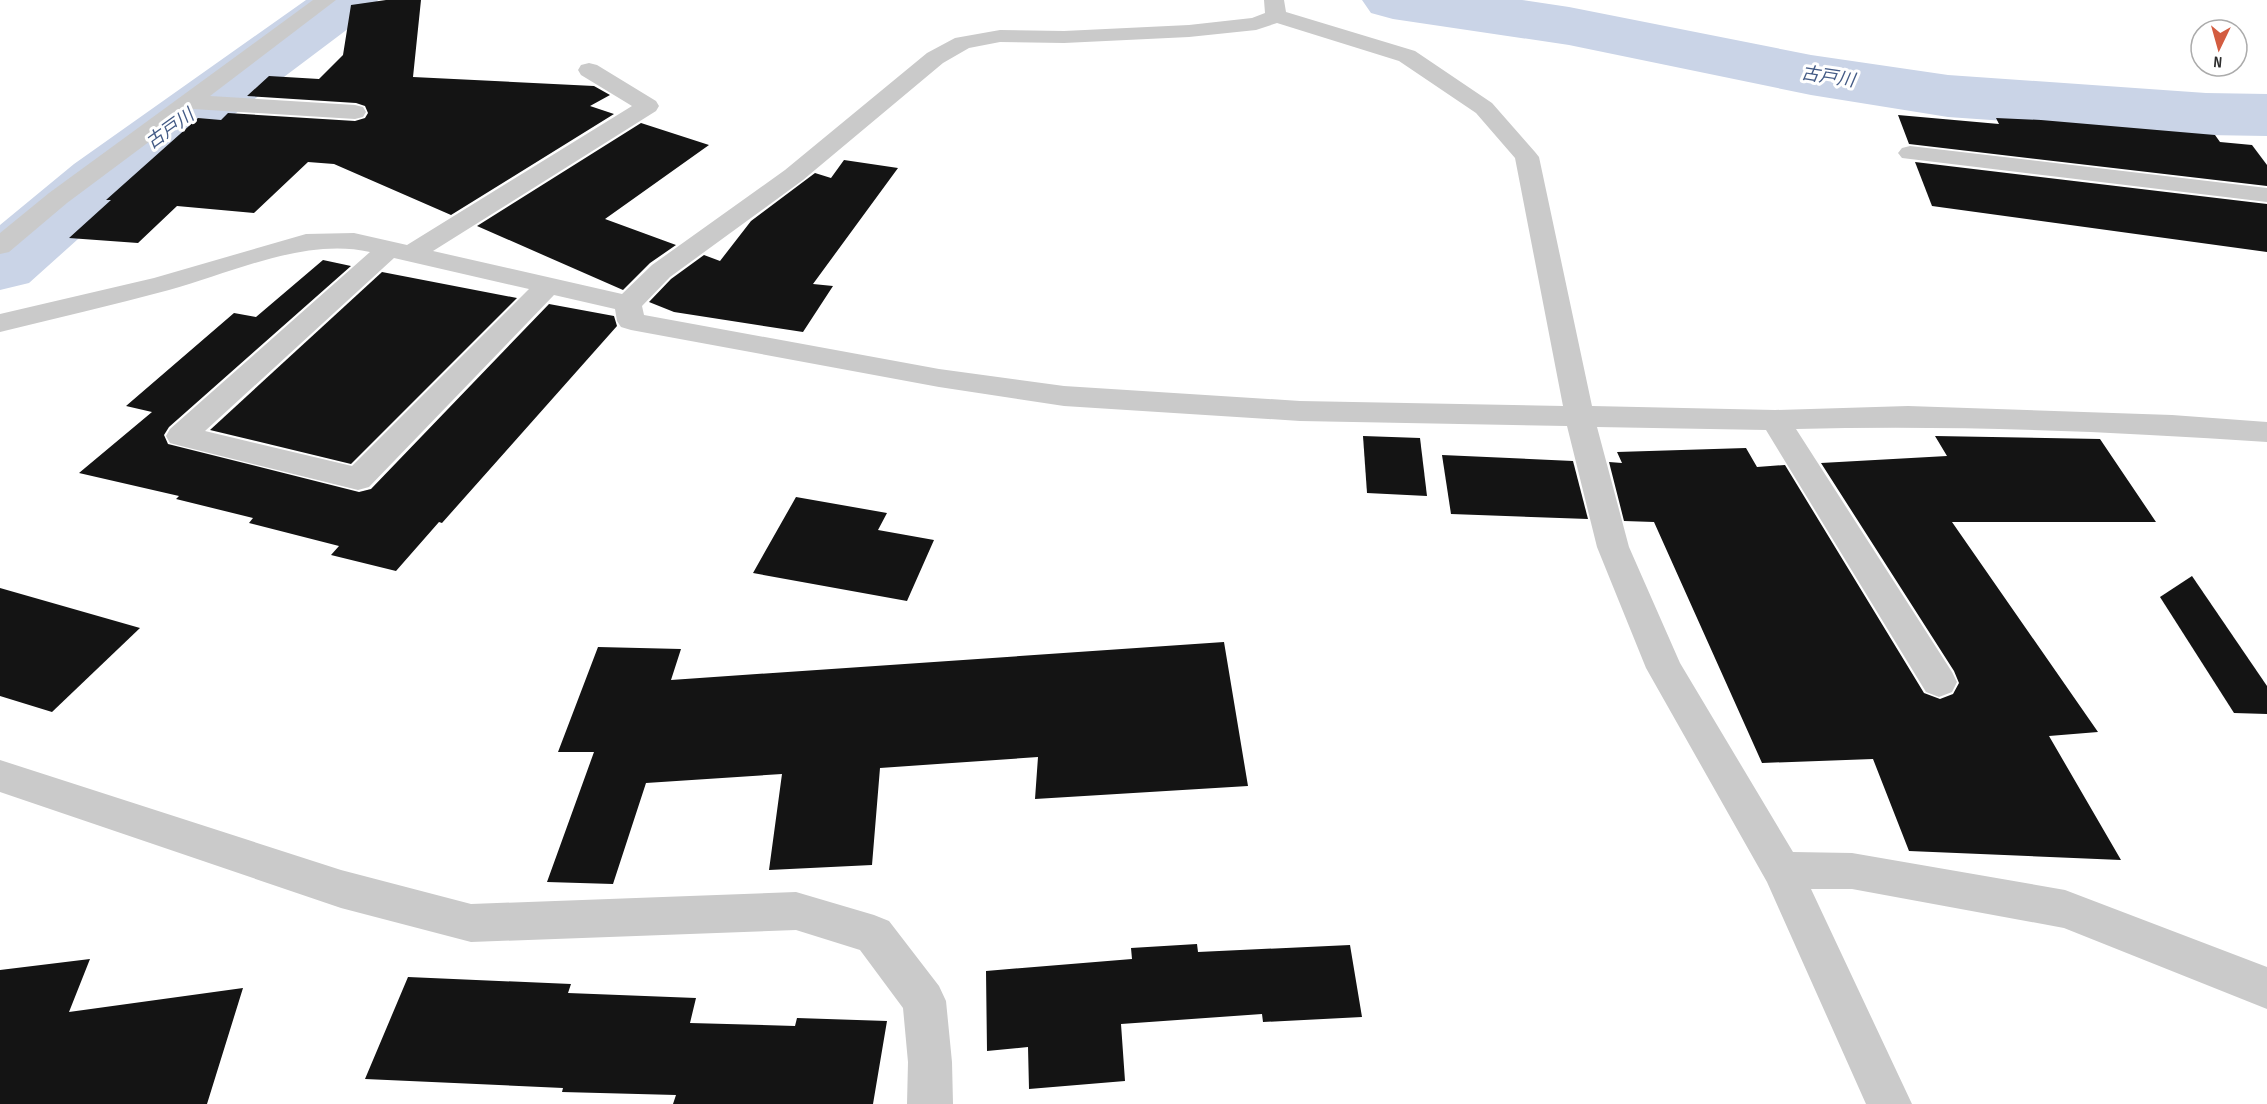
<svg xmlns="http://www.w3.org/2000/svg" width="2267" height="1104" viewBox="0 0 2267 1104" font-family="'Sofia Sans Condensed','Noto Sans JP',sans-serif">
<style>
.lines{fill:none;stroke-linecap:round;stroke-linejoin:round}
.river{fill:#cad4e7;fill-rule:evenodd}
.building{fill:#141414}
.street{fill:#cacaca;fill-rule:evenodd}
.labels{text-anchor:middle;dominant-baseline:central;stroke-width:6;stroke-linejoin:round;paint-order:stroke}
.far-water-label{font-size:18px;font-style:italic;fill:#445b86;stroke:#fff}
</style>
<rect width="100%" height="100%" fill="#fff"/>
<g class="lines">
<g class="river">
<polygon points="306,0 378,0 369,13 126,196 29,283 0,290 0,225 74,164"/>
<polygon points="1362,0 1522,0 1569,7 1811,55 1948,75 2206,93 2267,94 2267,136 2206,135 1948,117 1811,95 1569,45 1393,19 1371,13"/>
</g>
</g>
<g class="building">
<polygon points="386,0 421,0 413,77 594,86 610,95 590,106 614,114 451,215 334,164 308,162 254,213 177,206 138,243 69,238 111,200 106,200 198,118 221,120 228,113 355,121 365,118 368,113 365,106 356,103 247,96 269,76 319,79 343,55 351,5"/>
<polygon points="1898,115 1999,124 1996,118 2041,120 2215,135 2220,142 2252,145 2267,165 2267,186 1909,144"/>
<polygon points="641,123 709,145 605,219 676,245 650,263 623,290 477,226"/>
<polygon points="844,160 898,168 813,284 833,286 803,332 674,312 649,302 671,279 704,255 720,261 751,221 815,173 831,178"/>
<polygon points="1915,162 2267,204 2267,252 1932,206"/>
<polygon points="323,260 351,266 169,427 164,435 168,444 359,492 371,489 549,304 614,316 617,326 442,523 439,522 396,571 331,555 339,546 249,523 253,518 176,499 179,496 79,473 152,412 126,406 234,313 256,317"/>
<polygon points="382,272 517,298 351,464 210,430"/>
<polygon points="1363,436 1420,438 1427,496 1367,493"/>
<polygon points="1935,436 2100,439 2156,522 1952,522 2098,732 2049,736 2121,860 1909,851 1873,759 1762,763 1654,522 1624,521 1609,462 1622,463 1617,452 1746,448 1757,467 1785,465 1924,693 1940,699 1953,694 1959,683 1954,671 1821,463 1947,456"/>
<polygon points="1442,455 1573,461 1588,519 1451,514"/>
<polygon points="796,497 887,513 878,530 934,540 907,601 753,573"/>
<polygon points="2192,576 2267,686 2267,714 2234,713 2160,597"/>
<polygon points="0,588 140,628 52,712 0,696"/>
<polygon points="1224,642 1248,786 1035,799 1038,757 880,768 872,865 769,870 782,774 646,783 613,884 547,882 594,752 558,752 598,647 681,649 671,680"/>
<polygon points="1197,944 1198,952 1350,945 1362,1017 1263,1022 1262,1014 1121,1024 1125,1081 1029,1089 1028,1047 987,1051 986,971 1132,959 1131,948"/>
<polygon points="90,959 69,1012 243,988 207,1104 0,1104 0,970"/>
<polygon points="408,977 571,984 568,993 696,998 690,1023 795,1026 797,1018 887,1021 873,1104 673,1104 676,1095 562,1092 563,1088 365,1079"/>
</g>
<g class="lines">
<g class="street">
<polygon points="313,0 336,0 210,96 355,105 363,107 366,112 363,117 355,119 193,109 67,203 9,252 0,254 0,233 49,193"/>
<path d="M1264,0H1284L1286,12L1415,51L1492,103L1535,152L1539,157L1592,406L1775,410L1908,406L2172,415L2267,422V442C2110,431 1953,425 1796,429L1952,672L1957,682L1952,692L1939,697L1926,692L1766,430L1597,427L1629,547L1680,663L1793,852L1852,853L2065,890L2267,967V1009L2064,928L1852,889H1811L1912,1104H1866L1767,882L1646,668L1597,547L1567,426L1300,421L1064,406L939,387L631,330L621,327L617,321L615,309L554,295L369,487L358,490L181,446L170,443L166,436L170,429L370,252C305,237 232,273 169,290C113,305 56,318 0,332V314L154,278L306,234L354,233L407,245L632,106L581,75L578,70L581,65L589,63L597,65L656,101L659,106L656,111L433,251L622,294L652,265L785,170L927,53L955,38L1000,30L1064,31L1189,25L1252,18L1265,13ZM1277,23L1399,61L1476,113L1515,158L1563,406L1300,401L1064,386L939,369L644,315L642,306L670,277L803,180L943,63L969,48L1000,42L1064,43L1189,37L1256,30ZM394,258L529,289L352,466L205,431Z"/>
<polygon points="1910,146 2267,188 2267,202 1902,158 1898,153 1902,148"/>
<polygon points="0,760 341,870 471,904 796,892 874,915 889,921 939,986 946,1001 952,1062 953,1104 907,1104 908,1062 903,1008 860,950 796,930 471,942 341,908 0,792"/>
</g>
</g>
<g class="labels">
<g class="far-water-label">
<text transform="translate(1828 77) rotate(9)">古戸川</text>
<text transform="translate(170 129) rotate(-36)">古戸川</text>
</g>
</g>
<g transform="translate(2219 48) rotate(185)"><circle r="28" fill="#ffffff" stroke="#ababab" stroke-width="1.5"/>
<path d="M0-4.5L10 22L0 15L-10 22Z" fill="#d35c40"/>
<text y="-9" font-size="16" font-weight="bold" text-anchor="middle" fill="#2d2d2d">N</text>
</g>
</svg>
